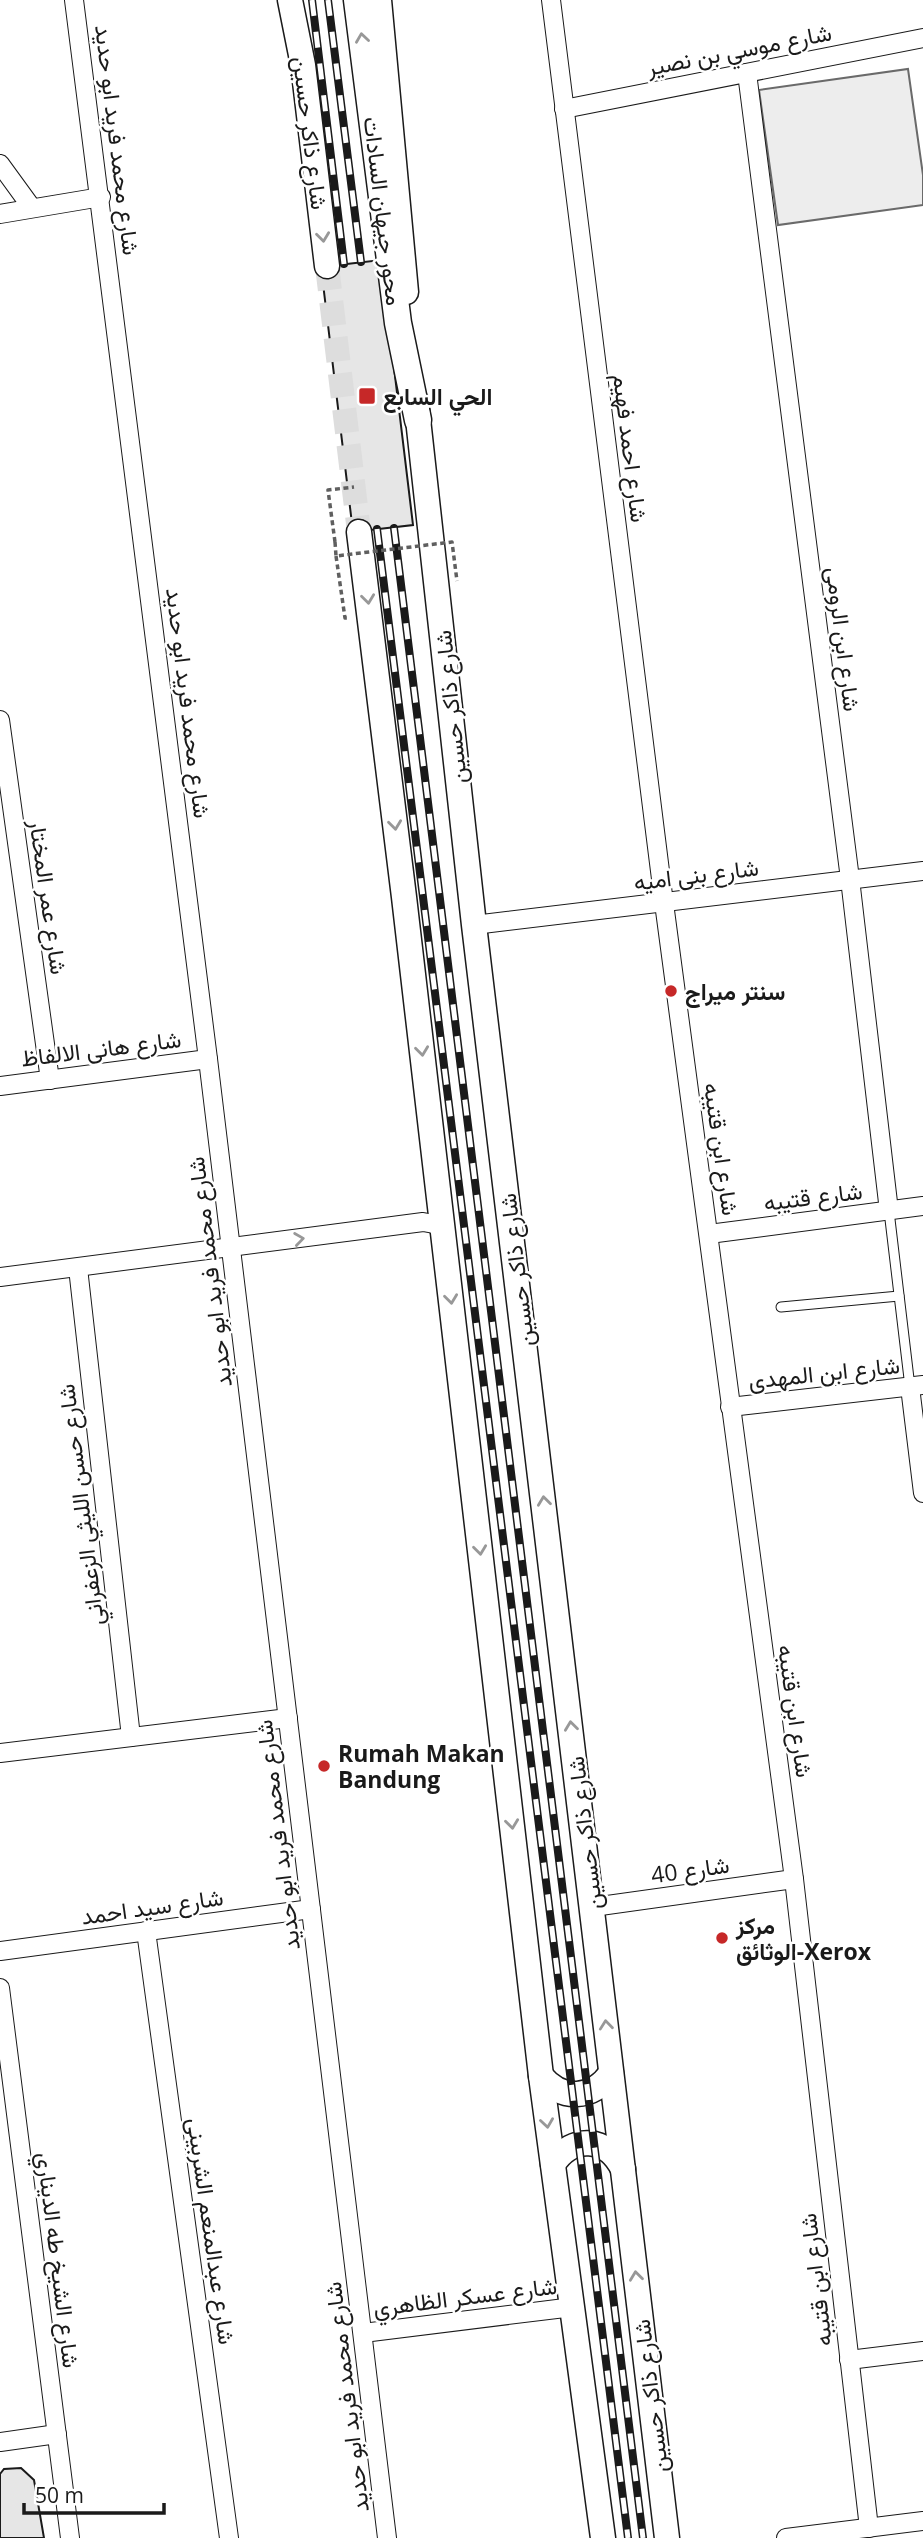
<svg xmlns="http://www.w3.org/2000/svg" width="923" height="2538" viewBox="0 0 923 2538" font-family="'Open Sans',Vazirmatn,sans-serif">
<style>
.built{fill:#ededed;stroke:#6a6a6a;stroke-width:2}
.building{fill:#e6e6e6;stroke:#1a1a1a;stroke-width:2}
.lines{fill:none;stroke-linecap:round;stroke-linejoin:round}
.secondary-tunnel{stroke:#ddd;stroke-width:24;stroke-dasharray:24 12;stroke-linecap:butt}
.lane-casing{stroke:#1a1a1a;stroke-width:11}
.street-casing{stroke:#1a1a1a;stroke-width:20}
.secondary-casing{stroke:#1a1a1a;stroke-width:27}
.primary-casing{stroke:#1a1a1a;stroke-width:29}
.path{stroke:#5f5f5f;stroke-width:3.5;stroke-dasharray:5 3.5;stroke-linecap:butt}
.lane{stroke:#fff;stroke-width:9}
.street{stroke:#fff;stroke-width:18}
.secondary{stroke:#fff;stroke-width:24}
.primary{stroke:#fff;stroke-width:26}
.rail-casing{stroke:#1a1a1a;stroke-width:8}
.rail{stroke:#fff;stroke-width:5;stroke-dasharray:16;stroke-linecap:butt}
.path-bridge{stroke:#5f5f5f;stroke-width:3.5;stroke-dasharray:5 3.5;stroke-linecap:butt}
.oneway{stroke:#989898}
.poi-dot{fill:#c62828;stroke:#fff;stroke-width:2.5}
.labels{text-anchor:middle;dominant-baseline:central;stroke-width:5;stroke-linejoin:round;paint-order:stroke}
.street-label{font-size:23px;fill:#1a1a1a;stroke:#fff}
.poi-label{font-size:23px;font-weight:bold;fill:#1a1a1a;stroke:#fff;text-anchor:start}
</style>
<rect width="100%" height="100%" fill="#fff"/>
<polygon class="built" points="908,69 923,175 923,205 778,225 759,90"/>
<g class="building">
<polygon points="381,260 413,525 353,532 321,267"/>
<polygon points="21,2468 34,2480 44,2538 0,2538 0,2474 4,2469"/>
</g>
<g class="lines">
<polyline class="secondary-tunnel" points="327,266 359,532"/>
<defs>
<g id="lane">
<polyline points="889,1211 910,1387"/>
<polyline points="781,1307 899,1296"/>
</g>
<g id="street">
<polyline points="74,0 208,1059 387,2538"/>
<polyline points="551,0 664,903 794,1879 869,2528"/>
<polyline points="747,73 850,879 889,1211"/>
<polyline points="564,109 923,38"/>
<polyline points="0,164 32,208"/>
<polyline points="0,214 101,197"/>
<polyline points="0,720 50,1080"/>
<polyline points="474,925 923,871"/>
<polyline points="0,1086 208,1059"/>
<polyline points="709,1234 923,1206"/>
<polyline points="78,1268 131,1737"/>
<polyline points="0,1277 423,1222 434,1224 443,1231"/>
<polyline points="910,1387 923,1493"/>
<polyline points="730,1407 923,1385"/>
<polyline points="0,1753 288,1718"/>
<polyline points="593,1907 794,1879"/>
<polyline points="146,1931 229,2538"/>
<polyline points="0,1951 311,1909"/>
<polyline points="0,1988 70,2538"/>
<polyline points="363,2333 573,2307"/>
<polyline points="849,2360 923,2351"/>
<polyline points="0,2442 57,2434"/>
<polyline points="786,2538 923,2521"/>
</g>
<g id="secondary">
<polyline points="290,0 303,65 327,266"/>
<polyline points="379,0 406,292"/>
<polyline points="416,401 474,925 667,2538"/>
<polyline points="359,532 404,897 541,2076 603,2538"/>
<path d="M541,2076C562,2101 592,2100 611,2073"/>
<path d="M553,2164C573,2134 607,2137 623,2169"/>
</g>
<polyline id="primary" points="357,0 398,323 418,420"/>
</defs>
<use href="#lane" class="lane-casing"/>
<use href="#street" class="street-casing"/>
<use href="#secondary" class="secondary-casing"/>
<use href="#primary" class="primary-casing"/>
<g class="path">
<polyline points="335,542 328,490 354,487"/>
<polyline points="336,556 345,618 350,618"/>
</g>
<use href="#lane" class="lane"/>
<use href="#street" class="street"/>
<use href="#secondary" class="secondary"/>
<use href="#primary" class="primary"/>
<defs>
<g id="rail">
<polyline points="312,0 344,264"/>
<polyline points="328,0 361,262"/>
<polyline points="394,528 643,2538"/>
<polyline points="377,529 628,2538"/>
</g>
</defs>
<use href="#rail" class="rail-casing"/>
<use href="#rail" class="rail"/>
<polyline class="path-bridge" points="335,542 336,556 452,542 457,581"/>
</g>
<defs><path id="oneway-chevron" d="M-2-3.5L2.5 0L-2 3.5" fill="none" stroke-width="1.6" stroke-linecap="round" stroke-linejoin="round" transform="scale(1.75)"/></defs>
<g class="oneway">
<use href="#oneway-chevron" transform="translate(362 38) rotate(-98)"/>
<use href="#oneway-chevron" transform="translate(323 237) rotate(83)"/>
<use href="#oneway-chevron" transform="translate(368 599) rotate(83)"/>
<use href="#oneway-chevron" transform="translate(395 825) rotate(83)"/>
<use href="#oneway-chevron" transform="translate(422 1051) rotate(83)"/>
<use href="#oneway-chevron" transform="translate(299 1239) rotate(-8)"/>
<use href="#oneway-chevron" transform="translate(451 1299) rotate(83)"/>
<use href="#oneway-chevron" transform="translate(544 1501) rotate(-97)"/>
<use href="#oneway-chevron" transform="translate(480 1550) rotate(83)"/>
<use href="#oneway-chevron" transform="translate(571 1726) rotate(-97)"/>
<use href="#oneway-chevron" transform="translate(512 1824) rotate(83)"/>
<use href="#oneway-chevron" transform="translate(606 2025) rotate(-96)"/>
<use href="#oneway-chevron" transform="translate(547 2123) rotate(82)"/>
<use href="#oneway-chevron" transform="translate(636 2276) rotate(-97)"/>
</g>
<g class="poi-dot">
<rect x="358" y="387" width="18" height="18" rx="3.5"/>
<circle cx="671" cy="991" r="7"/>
<circle cx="324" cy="1766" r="7"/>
<circle cx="722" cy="1938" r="7"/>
</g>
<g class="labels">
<g class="street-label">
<text transform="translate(739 49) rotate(-11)">شارع موسي بن نصير</text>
<text transform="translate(311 133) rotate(83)">شارع ذاكر حسين</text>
<text transform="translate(118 140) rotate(83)">شارع محمد فريد ابو حديد</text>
<text transform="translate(384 211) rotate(83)">محور جيهان السادات</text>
<text transform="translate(631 448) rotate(83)">شارع احمد فهيم</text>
<text transform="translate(844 639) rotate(83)">شارع ابن الرومى</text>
<text transform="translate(189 703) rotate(83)">شارع محمد فريد ابو حديد</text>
<text transform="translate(450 707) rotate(-96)">شارع ذاكر حسين</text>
<text transform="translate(696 874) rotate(-7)">شارع بنى اميه</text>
<text transform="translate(49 897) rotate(82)">شارع عمر المختار</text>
<text transform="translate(101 1048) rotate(-7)">شارع هانى الالفاظ</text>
<text transform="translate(722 1149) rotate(82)">شارع ابن قتيبه</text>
<text transform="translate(813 1196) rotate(-7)">شارع قتيبه</text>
<text transform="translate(516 1270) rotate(-97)">شارع ذاكر حسين</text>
<text transform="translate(209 1272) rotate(-97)">شارع محمد فريد ابو حديد</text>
<text transform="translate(824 1372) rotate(-6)">شارع ابن المهدى</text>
<text transform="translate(80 1505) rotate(-97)">شارع حسن الليثي الزعفراني</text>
<text transform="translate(796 1711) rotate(82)">شارع ابن قتيبه</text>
<text transform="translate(584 1833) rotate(-97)">شارع ذاكر حسين</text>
<text transform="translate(277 1835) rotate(-97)">شارع محمد فريد ابو حديد</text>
<text transform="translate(690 1869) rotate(-8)">شارع 40</text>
<text transform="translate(152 1906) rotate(-8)">شارع سيد احمد</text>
<text transform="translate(212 2231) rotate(82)">شارع عبدالمنعم الشربينى</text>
<text transform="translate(59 2260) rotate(83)">شارع الشيخ طه الديناري</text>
<text transform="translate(815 2280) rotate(-97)">شارع ابن قتيبه</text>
<text transform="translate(465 2296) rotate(-7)">شارع عسكر الظاهري</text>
<text transform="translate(650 2396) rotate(-97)">شارع ذاكر حسين</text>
<text transform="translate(346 2397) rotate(-97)">شارع محمد فريد ابو حديد</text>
</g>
<g class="poi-label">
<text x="383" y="396">الحي السابع</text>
<text x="685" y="991">سنتر ميراج</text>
<text x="338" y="1753">Rumah Makan<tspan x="338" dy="26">Bandung</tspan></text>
<text x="736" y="1925">مركز<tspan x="736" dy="26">الوثائق-Xerox</tspan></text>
</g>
</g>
<path d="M24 2503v10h140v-10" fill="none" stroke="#1a1a1a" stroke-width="3.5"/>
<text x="35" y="2503" font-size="21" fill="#1a1a1a" stroke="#ffffff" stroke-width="5" paint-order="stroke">50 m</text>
</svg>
